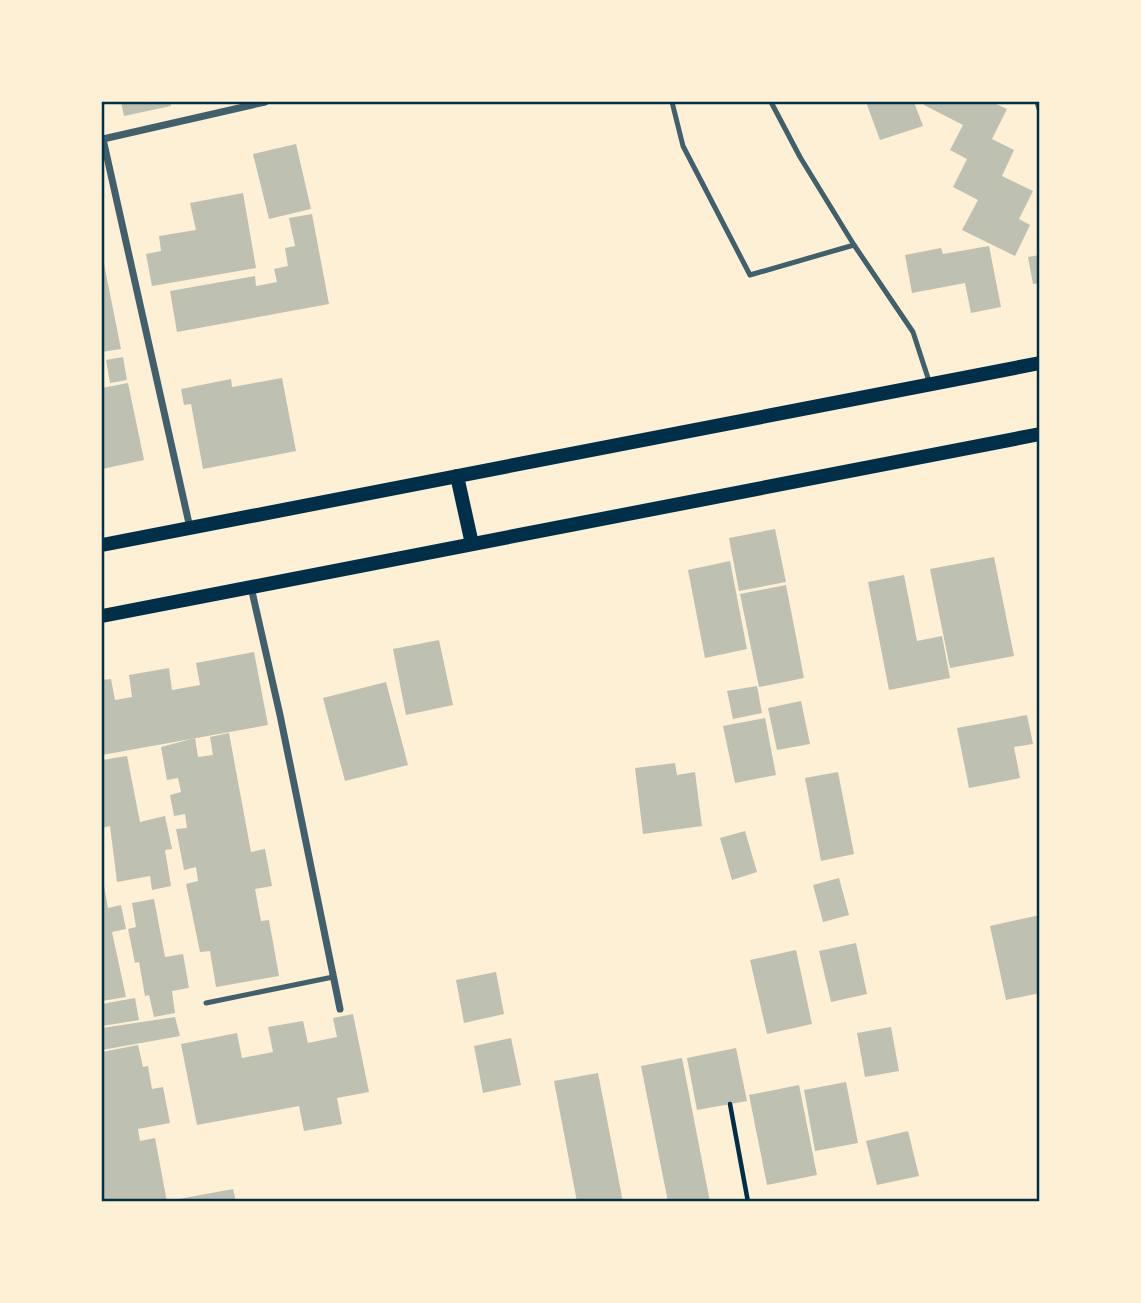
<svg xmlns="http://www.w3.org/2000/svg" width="1141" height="1303" viewBox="0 0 1141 1303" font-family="'Titillium Web',sans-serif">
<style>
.building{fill:#bec0b2}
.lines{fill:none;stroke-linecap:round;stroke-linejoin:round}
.path{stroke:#003049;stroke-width:4.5}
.service{stroke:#3f606c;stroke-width:5}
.minor{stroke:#3f606c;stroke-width:7}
.secondary{stroke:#003049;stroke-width:14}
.neatline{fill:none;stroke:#003049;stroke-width:2.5}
</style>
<rect width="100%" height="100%" fill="#fdf0d5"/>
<g class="building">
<polygon points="121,102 170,102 171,106 124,116"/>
<polygon points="866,102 914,102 923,126 880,140"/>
<polygon points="926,102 992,102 1007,109 992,139 1014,150 1002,176 1033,191 1019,219 1030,225 1015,256 962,230 978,200 953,187 967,159 950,150 963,125 924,105"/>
<polygon points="296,144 311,209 269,219 253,154"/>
<polygon points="243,193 256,268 152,286 146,254 161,251 159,236 196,230 190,203"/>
<polygon points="312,214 329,304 177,332 170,291 255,276 256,286 277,282 274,269 288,266 285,248 295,246 289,218"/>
<polygon points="989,246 1001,307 971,313 965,283 912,293 905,255 941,248 943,254"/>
<polygon points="102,254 121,349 102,352"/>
<polygon points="1040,255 1040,283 1033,284 1028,257"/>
<polygon points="123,357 127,380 110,383 106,360"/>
<polygon points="282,378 296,451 203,469 191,404 184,405 181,389 231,379 232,387"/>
<polygon points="128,383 144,460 102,469 102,388"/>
<polygon points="775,529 786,582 739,591 729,538"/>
<polygon points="994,557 1014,656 950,668 930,569"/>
<polygon points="730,561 747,649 705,658 688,570"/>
<polygon points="904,575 917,641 942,636 950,678 889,690 868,582"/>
<polygon points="786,585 804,678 759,687 740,594"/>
<polygon points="439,640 453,705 406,715 393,649"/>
<polygon points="254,652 268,725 102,755 102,680 111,679 115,700 132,697 129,675 169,668 172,690 200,685 196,663"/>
<polygon points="386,682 408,765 345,781 323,698"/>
<polygon points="757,686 762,713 733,719 727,691"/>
<polygon points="801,701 810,744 777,750 768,708"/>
<polygon points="1027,715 1033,744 1014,747 1020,778 969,788 957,728"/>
<polygon points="765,718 776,775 735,783 723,726"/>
<polygon points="229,733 251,852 265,849 272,886 255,889 261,921 269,920 279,976 216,987 210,951 200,952 186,884 198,881 196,867 184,870 176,829 187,828 185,814 174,816 170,795 181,792 178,778 167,780 161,747 195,738 198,757 213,755 210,737"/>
<polygon points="127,756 140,822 165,816 172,849 165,850 171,886 152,890 150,876 117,882 110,826 102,828 102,760"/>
<polygon points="675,763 677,775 695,772 702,826 643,834 635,768"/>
<polygon points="838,772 854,854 821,861 805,778"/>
<polygon points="745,831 757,872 732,880 720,838"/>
<polygon points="839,878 849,915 823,922 813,885"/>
<polygon points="103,880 108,908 121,905 126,929 112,932 126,997 102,1001"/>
<polygon points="154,899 165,957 183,954 189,988 172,991 175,1013 154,1017 149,995 145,996 139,962 135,963 128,929 136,927 132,903"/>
<polygon points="1040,915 1040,993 1006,1000 990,926"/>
<polygon points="856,943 867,994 831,1002 819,951"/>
<polygon points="796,950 812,1024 767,1034 750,960"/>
<polygon points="496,972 504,1014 464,1023 456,980"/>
<polygon points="135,998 139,1020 102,1026 102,1004"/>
<polygon points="353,1014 369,1092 337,1098 342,1124 304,1131 299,1106 197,1125 181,1044 237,1033 242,1058 273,1052 268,1027 303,1021 308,1043 337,1037 333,1018"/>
<polygon points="175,1017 180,1036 102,1050 102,1028"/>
<polygon points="891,1027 899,1071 865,1077 857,1033"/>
<polygon points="511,1038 521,1085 483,1093 474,1046"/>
<polygon points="138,1045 143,1067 148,1066 152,1089 163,1087 170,1123 138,1129 140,1141 155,1138 167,1202 102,1202 102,1052"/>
<polygon points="736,1048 747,1101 697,1110 687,1058"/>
<polygon points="682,1058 710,1202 668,1202 641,1066"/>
<polygon points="598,1073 623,1202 577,1202 554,1081"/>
<polygon points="846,1082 858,1143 815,1151 804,1090"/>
<polygon points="799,1085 817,1175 767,1185 749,1095"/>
<polygon points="908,1131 919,1176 877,1185 866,1141"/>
<polygon points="233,1189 236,1202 173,1202 173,1200"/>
</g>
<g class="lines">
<polyline class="path" points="730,1104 748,1202"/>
<g class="service">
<polyline points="672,102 683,146 750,275 854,245"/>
<polyline points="771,102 800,157 854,245 913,332 929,381"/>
<polyline points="1037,102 1040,112"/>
<polyline points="206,1003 333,977"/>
</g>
<g class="minor">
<polyline points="190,528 103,139 265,102"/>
<polyline points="251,587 280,715 340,1009"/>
</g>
<g class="secondary">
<polyline points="457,476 472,544"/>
<polyline points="102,545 1040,363"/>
<polyline points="102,616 1040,434"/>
</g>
</g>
<rect width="1141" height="1303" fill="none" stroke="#fdf0d5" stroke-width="206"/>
<rect x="103" y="103" width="935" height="1097" class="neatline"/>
</svg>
